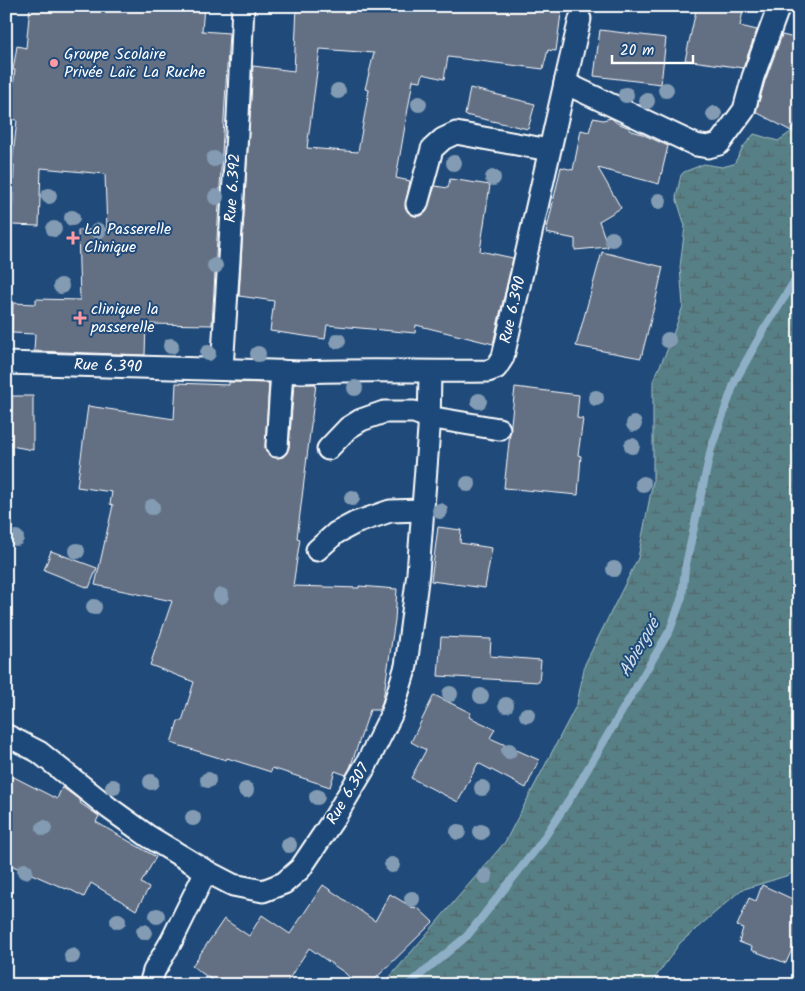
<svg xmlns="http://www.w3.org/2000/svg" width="805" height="991" viewBox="0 0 805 991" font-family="Kalam,sans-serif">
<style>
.wetland{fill:url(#wetland-marsh);stroke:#abc0c2}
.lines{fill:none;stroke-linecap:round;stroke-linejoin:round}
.stream{stroke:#8fafc7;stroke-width:8}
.building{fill:#646f84;stroke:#fff;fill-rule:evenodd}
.street-casing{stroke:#fff;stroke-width:25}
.street{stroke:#1f4a7a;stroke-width:21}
.tree{fill:#839cb3}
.poi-dot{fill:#ff9aa2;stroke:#1f4a7a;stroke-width:2}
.labels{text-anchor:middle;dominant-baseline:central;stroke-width:4;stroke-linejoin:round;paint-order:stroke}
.poi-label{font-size:16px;fill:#fff;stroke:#1f4a7a;text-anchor:start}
.street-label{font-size:16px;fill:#fff;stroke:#1f4a7a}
.water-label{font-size:18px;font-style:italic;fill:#d0dee8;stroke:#1f4a7a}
</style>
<defs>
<pattern id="wetland-marsh" width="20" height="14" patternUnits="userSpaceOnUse" patternTransform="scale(1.25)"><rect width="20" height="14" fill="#578086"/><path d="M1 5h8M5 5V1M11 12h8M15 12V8" fill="none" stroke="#526669"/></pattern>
</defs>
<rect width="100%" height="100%" fill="#1f4a7a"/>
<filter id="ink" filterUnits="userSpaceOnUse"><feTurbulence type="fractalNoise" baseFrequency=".02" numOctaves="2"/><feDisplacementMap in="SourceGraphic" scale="10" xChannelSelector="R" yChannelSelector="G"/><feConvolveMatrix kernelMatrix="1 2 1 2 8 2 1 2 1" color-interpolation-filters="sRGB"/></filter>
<g filter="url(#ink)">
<polygon class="wetland" points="799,123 799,867 789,875 741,890 680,943 650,985 383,985 505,842 577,704 585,664 638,558 653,481 653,381 669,346 683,306 680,267 685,226 676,197 681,175 684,172 704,164 722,167 734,164 743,147 754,134 778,141 795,129"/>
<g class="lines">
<polyline class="stream" points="408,985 467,936 540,844 574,792 670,630 682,597 685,569 711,449 735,381 763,331 799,274"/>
</g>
<g class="building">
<polygon points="30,6 204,6 202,31 229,33 212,325 146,324 145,355 34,351 35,334 12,333 13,303 36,304 36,299 80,300 78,230 107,230 105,174 41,168 39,226 12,225 14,165 12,165 17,120 9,119 15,70 13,70 17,46 26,48"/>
<path d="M297,6H562L556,51L548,50L543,69L448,57L444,79L423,74L421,81L413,80L396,178L410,181L405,207L408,212L414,216H421L426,212L435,186L448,188L450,179L490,185L480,251L513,258L493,344L416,325L415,333L327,325L325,339L270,331L274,301L239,296L253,66L294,71ZM320,49L374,53L365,89L369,90L358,152L307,148Z"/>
<polygon points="697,6 744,6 740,26 757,30 743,68 685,60"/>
<polygon points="600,30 666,38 661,84 594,76"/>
<polygon points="782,35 799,39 799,117 791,131 756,112 765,81"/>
<polygon points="470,88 535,104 528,129 465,115"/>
<polygon points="593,118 603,120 611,118 617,123 630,128 629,130 642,134 668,146 659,184 598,168 621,208 599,221 608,247 575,250 575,239 546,233 561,167 573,170 581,130 589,132"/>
<polygon points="602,252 663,267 655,303 641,358 576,346"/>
<polygon points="229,382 269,383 265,446 266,452 270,456 277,458 283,457 287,453 289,447 294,384 316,384 297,538 300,539 293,586 359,588 359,586 397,589 395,620 383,700 379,710 370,710 350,768 346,775 335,771 330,787 272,768 271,772 227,758 226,760 171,743 178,721 182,721 194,682 150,665 172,601 95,585 113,505 110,504 112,492 77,487 88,406 174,419 176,383 229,385"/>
<polygon points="515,387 579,395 577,418 583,419 578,455 581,456 578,495 504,488"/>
<polygon points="12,396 33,396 33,450 11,446"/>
<polygon points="438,527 461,530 460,543 492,548 485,588 431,581"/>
<polygon points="51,551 97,568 89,588 44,570"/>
<polygon points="441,637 491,639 490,656 541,660 539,682 438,676"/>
<polygon points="434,695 471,713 469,717 495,729 490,738 539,760 526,788 478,763 458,802 411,778 426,750 411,742"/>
<polygon points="6,773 57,799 62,787 81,801 80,803 99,816 96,822 156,857 141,883 149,888 136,910 91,883 84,897 67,888 66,889 6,863"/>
<polygon points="323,885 375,921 390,894 415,909 417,907 433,922 369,985 357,985 345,973 309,948 285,985 219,985 192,966 224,919 249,936 262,915 290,934"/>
<polygon points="762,885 799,902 799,934 786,963 751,950 752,947 739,942 743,928 737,926 749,898 756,901"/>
</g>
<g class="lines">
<defs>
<g id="street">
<polyline points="565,83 580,19"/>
<polyline points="417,204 432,149 443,139 456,133 549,150"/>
<path d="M6,363L302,372C364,369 426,372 488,371L496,368L503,357L565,83L696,145L708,147L719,144L744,110L753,77L779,6"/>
<polyline points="222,369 238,117 243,6"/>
<polyline points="277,446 282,371"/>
<polyline points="328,449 348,428 361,420 384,412 414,412 428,417 499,429"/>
<polyline points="317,550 336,533 355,523 390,511 422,510"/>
<polyline points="6,735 39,752 109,808 148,836 206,871 233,885 263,891 284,883 300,869 335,817 366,765 391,715 406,666 418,573 429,429 430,372"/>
<polyline points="150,985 154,971 172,940 206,871"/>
</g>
</defs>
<use href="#street" class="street-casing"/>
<use href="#street" class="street"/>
</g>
<g class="tree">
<circle cx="666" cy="90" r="8"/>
<circle cx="338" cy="91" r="8"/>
<circle cx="626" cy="95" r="8"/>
<circle cx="647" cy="101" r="8"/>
<circle cx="419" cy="104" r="8"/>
<circle cx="714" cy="114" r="8"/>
<circle cx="214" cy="159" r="8"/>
<circle cx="454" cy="163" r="8"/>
<circle cx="493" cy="178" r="8"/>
<circle cx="49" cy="196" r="8"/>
<circle cx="216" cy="197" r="8"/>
<circle cx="659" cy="201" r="8"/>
<circle cx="72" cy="218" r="8"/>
<circle cx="54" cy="229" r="8"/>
<circle cx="98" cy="231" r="8"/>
<circle cx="612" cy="239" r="8"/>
<circle cx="215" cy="266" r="8"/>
<circle cx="61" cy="286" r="8"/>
<circle cx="668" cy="340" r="8"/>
<circle cx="338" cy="341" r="8"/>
<circle cx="171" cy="346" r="8"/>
<circle cx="208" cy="353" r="8"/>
<circle cx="258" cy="354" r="8"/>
<circle cx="355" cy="388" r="8"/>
<circle cx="596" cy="398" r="8"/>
<circle cx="479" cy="401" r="8"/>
<circle cx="634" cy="424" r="8"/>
<circle cx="632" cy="446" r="8"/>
<circle cx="468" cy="484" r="8"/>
<circle cx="643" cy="484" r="8"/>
<circle cx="352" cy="498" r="8"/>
<circle cx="152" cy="507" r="8"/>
<circle cx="440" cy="511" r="8"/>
<circle cx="16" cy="538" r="8"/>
<circle cx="77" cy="551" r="8"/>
<circle cx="614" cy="569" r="8"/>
<circle cx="221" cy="596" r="8"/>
<circle cx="94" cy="607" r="8"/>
<circle cx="450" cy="694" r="8"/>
<circle cx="481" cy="696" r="8"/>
<circle cx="506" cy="705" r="8"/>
<circle cx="527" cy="715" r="8"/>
<circle cx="509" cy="751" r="8"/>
<circle cx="208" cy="780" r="8"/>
<circle cx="151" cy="782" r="8"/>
<circle cx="113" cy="787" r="8"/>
<circle cx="482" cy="788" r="8"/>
<circle cx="246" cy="790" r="8"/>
<circle cx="317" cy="797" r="8"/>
<circle cx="193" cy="818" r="8"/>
<circle cx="44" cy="828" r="8"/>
<circle cx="458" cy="832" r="8"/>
<circle cx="481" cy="832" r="8"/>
<circle cx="289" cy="845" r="8"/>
<circle cx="392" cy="865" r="8"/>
<circle cx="25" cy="871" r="8"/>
<circle cx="485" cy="876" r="8"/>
<circle cx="412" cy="899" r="8"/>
<circle cx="157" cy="916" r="8"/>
<circle cx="118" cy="921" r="8"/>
<circle cx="144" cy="932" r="8"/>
<circle cx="72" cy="956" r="8"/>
</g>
</g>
<g class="poi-dot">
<circle cx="54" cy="63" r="5"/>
<path d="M70.5 230.5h5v5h5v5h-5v5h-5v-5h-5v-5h5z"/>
<path d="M77.5 310.5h5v5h5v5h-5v5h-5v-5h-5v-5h5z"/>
</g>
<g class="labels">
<g class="poi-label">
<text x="64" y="54">Groupe Scolaire<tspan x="64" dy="18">Privée Laïc La Ruche</tspan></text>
<text x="84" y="229">La Passerelle<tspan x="84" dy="18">Clinique</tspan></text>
<text x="91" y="309">clinique la<tspan x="91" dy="18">passerelle</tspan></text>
</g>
<g class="street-label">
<text transform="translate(233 188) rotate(-86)">Rue 6.392</text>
<text transform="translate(513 310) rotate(-77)">Rue 6.390</text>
<text transform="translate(108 366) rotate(2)">Rue 6.390</text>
<text transform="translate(348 794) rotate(-59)">Rue 6.307</text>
</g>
<g class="water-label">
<text transform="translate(640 648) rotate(-60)">Abiergué</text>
</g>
</g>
<rect width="805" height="991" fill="none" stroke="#1f4a7a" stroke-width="25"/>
<rect x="12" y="12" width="780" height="966" fill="none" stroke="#fff" stroke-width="2" filter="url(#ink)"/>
<path d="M612 55v8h81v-8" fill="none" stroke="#ffffff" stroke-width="2.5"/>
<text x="620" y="55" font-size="15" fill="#ffffff" stroke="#1f4a7a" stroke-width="4" paint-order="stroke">20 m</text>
</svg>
